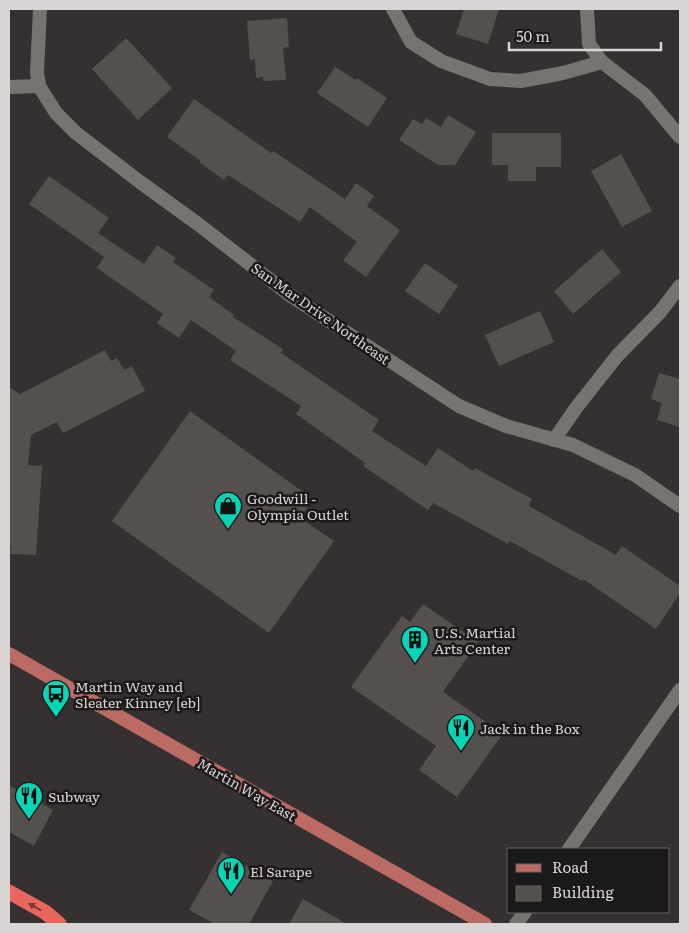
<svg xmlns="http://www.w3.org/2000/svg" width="689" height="933" viewBox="0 0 689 933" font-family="Literata,serif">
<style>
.building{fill:#554f4e}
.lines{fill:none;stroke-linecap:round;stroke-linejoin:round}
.minor{stroke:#787271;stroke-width:14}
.tertiary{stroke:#787271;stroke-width:14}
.primary{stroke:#bc6b64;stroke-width:14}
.motorway{stroke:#e9665c;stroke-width:15}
.oneway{fill:#783c37}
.labels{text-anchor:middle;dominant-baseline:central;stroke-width:5;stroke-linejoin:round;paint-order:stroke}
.street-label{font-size:14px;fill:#d8d5d4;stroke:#1c1919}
.poi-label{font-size:14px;fill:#d8d5d4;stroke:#1c1919;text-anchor:start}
</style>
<rect width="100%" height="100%" fill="#363130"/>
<g class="building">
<polygon points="464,9 499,9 488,44 456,34"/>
<polygon points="287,18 289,47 283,48 286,80 263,81 263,77 256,78 255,59 250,60 247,21"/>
<polygon points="126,38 172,88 138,120 92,69"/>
<polygon points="335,67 356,80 357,78 387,98 368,127 317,93"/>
<polygon points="194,99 271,153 273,151 345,199 356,183 374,196 367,206 400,230 366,277 343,260 357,242 310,207 300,222 228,175 224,180 199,162 201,161 167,137"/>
<polygon points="448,115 476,132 455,165 438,165 399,140 413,119 422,124 426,118 441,127"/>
<polygon points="492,133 561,133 561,167 536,167 536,181 508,181 508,165 492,165"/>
<polygon points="621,154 652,211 622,227 591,171"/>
<polygon points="49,176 109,218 98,233 144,264 157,245 176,258 173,262 214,290 209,297 234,315 233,317 283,349 281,353 379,420 372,431 426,466 438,448 473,471 475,468 532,499 529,506 616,555 622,546 680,586 680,593 656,629 583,579 582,581 510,541 508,544 433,503 428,510 363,466 365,463 296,414 301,406 230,360 236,351 191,320 179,338 157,323 163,314 97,268 104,257 29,204"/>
<polygon points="602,249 621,272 573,314 554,291"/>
<polygon points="425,263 458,286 439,314 405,291"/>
<polygon points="540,311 554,342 499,366 485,335"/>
<polygon points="105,350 111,361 117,358 124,370 132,366 145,391 63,433 57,422 31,435 28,465 42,466 36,555 10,554 11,546 9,546 9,387 20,394"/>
<polygon points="659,373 680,379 680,427 657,420 662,403 651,399"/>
<polygon points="190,411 313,499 300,518 334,541 269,633 112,521"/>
<polygon points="423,604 478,642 443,692 503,734 457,797 419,770 436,746 351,687 402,616 410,622"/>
<polygon points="9,785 53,810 34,846 9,832"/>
<polygon points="222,852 273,881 249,924 215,924 189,910"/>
<polygon points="303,899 347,924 289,924"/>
</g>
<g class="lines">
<g class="minor">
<polyline points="40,9 37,72 39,86 56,113 76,133 140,182 198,224 291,296 459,406 506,426 573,445 635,475 680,506"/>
<polyline points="393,9 411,42 441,61 490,79 521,81 563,73 602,62"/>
<polyline points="587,9 589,44 602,62 645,95 680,137"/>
<polyline points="9,87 39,86"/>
<polyline points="554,440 576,408 617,356 660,312 680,286"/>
</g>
<g class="tertiary">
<polyline points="569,849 680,690"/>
<polyline points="516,924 525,912"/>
</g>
<polyline class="primary" points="9,654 485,924"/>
<polyline class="motorway" points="9,892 45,912 59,924"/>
</g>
<defs><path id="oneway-solid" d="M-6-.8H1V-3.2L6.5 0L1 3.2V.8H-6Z" transform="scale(1.25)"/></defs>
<use class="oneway" href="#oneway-solid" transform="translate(35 907) rotate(-150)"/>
<defs>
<symbol id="shop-pin" viewBox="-11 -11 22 30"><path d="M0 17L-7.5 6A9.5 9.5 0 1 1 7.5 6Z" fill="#07d5b6" stroke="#1c1919"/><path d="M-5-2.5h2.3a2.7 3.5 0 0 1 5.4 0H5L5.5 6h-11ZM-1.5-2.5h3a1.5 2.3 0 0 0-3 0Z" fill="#111"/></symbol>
<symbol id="building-pin" viewBox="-11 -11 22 30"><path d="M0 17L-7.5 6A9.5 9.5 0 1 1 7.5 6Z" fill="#07d5b6" stroke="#1c1919"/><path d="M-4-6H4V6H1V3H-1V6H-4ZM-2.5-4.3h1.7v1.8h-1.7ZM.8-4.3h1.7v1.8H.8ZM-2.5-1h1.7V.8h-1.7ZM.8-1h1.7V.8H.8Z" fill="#111"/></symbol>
<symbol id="bus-pin" viewBox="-11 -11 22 30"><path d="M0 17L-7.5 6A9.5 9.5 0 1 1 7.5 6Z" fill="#07d5b6" stroke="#1c1919"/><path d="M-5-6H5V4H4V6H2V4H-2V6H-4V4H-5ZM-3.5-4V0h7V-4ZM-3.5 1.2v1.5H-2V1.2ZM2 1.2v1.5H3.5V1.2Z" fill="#111"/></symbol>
<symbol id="restaurant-pin" viewBox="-11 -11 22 30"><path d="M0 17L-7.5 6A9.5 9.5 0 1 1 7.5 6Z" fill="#07d5b6" stroke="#1c1919"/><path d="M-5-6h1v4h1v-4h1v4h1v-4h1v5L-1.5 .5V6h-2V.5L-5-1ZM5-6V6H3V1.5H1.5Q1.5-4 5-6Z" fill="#111"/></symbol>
</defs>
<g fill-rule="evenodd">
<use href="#shop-pin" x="212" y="490" width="32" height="43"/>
<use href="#building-pin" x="399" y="624" width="32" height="43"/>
<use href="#bus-pin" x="40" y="678" width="32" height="43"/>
<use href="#restaurant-pin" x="445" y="712" width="32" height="43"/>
<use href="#restaurant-pin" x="13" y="780" width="32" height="43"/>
<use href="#restaurant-pin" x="215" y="855" width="32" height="43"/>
</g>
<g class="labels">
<g class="street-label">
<text transform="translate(321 313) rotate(35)">San Mar Drive Northeast</text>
<text transform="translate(247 789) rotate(30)">Martin Way East</text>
</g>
<g class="poi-label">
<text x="247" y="498">Goodwill -<tspan x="247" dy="16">Olympia Outlet</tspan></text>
<text x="434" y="632">U.S. Martial<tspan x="434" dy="16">Arts Center</tspan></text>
<text x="75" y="686">Martin Way and<tspan x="75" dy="16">Sleater Kinney [eb]</tspan></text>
<text x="480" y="728">Jack in the Box</text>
<text x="48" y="796">Subway</text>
<text x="250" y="871">El Sarape</text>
</g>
</g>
<rect width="689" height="933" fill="none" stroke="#d8d5d4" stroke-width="20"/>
<rect x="507" y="848" width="162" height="65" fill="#1c1919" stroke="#676464"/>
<rect x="516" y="864" width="25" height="8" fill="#bc6b64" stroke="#676464"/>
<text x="552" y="873" font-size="15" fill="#d8d5d4">Road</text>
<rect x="516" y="886" width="25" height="15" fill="#554f4e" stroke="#676464"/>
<text x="552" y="898" font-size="15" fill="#d8d5d4">Building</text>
<path d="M509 42v8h152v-8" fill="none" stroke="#d8d5d4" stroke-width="2.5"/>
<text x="516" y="42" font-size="15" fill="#d8d5d4" stroke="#1c1919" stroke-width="4" paint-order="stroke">50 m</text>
</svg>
